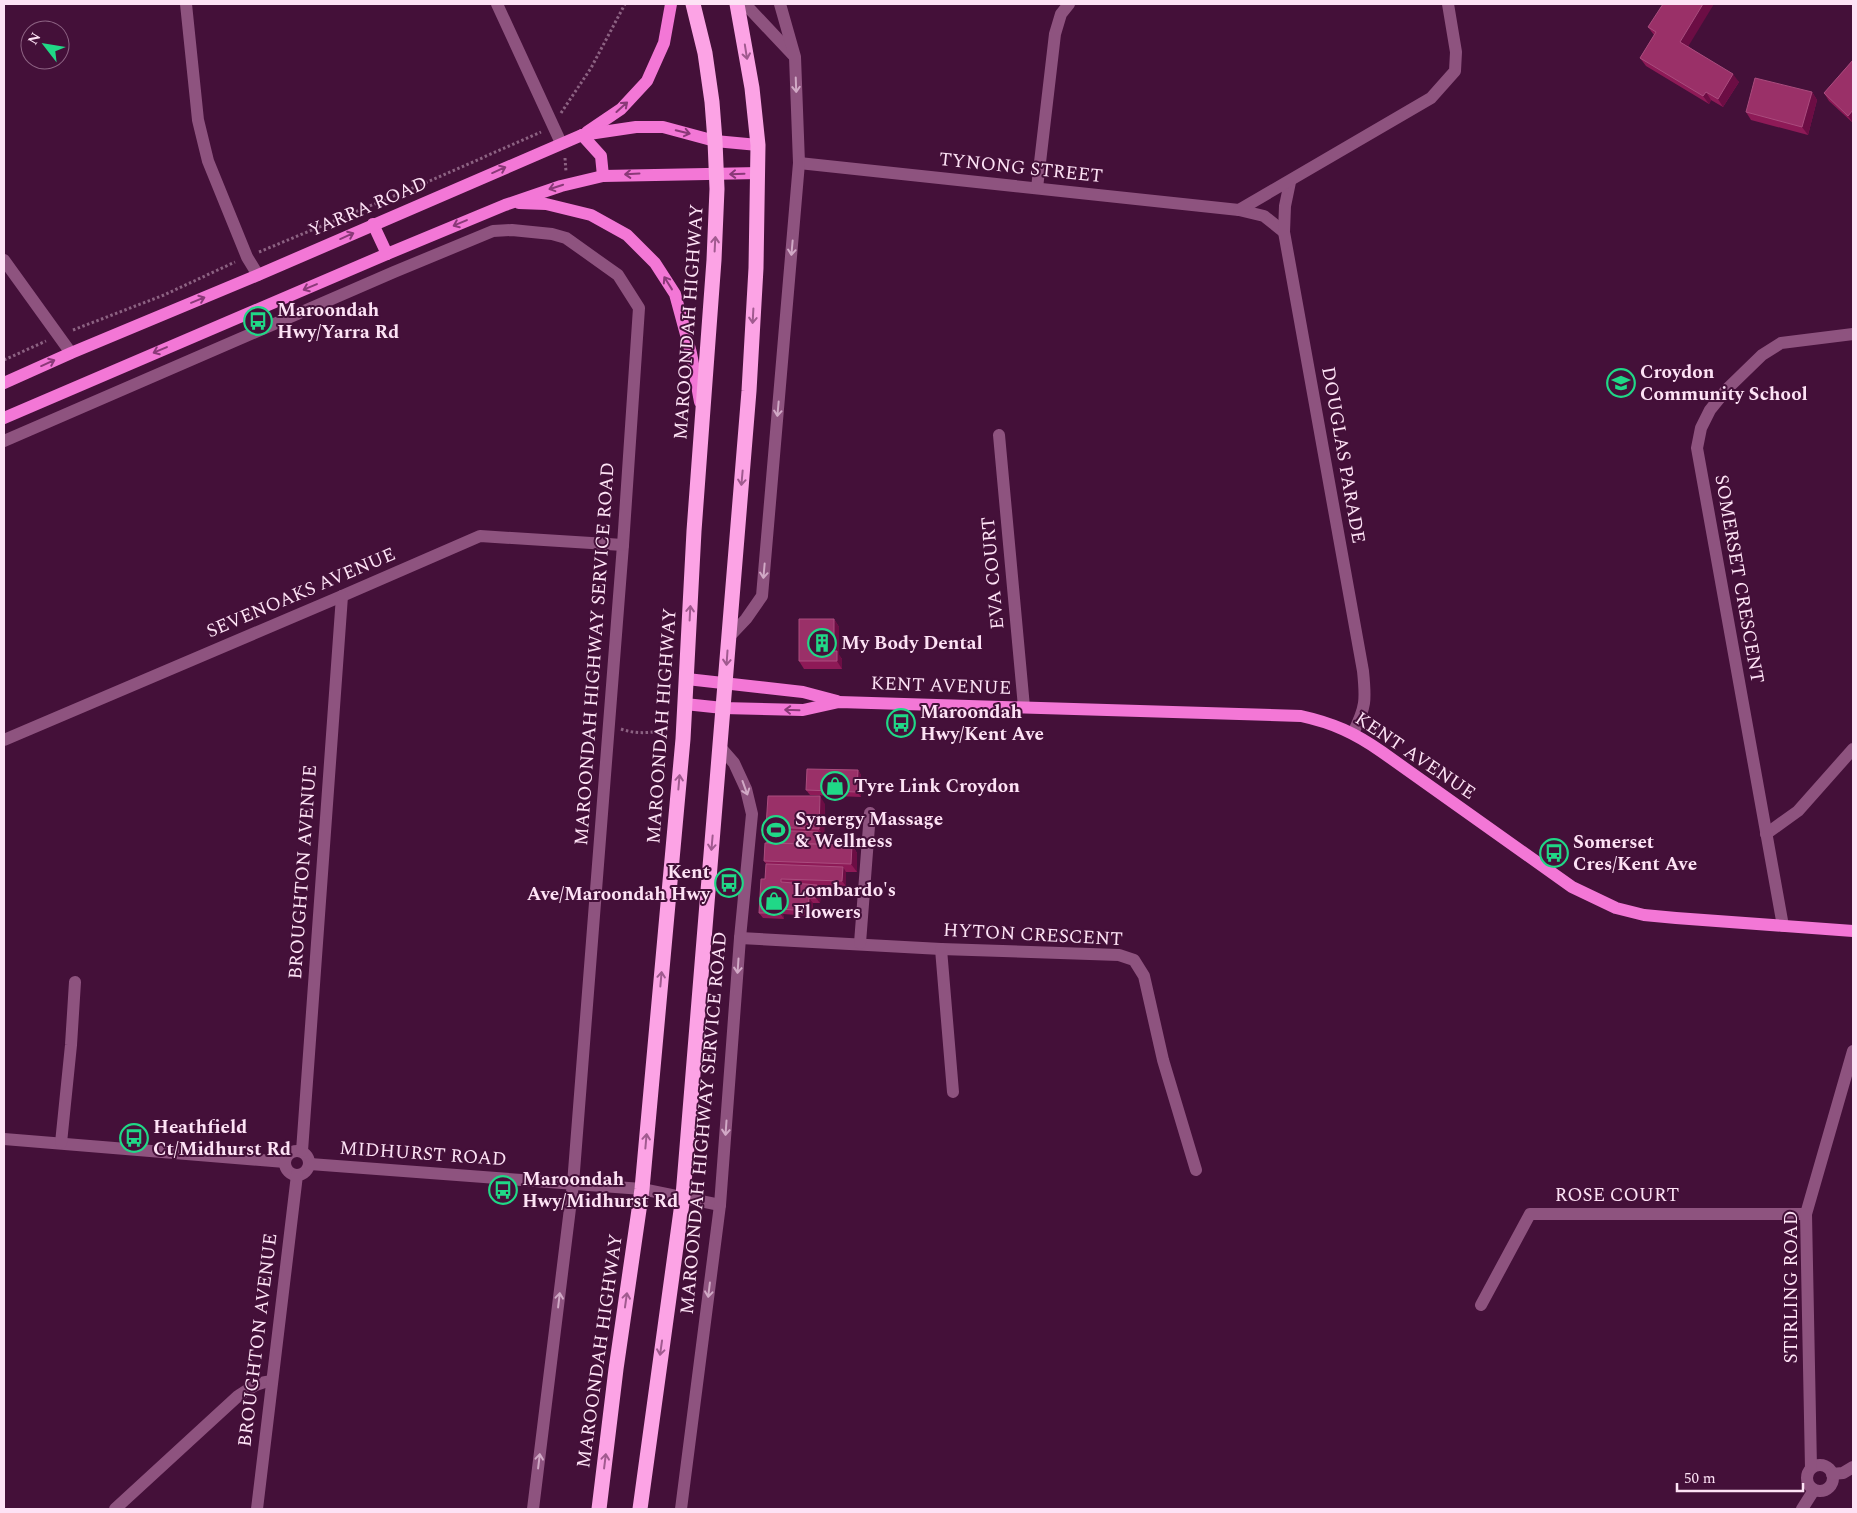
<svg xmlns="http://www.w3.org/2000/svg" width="1857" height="1513" viewBox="0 0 1857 1513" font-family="Spectral,serif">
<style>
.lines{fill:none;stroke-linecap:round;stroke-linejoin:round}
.path{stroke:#8c6282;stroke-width:3;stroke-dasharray:2.5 2.5;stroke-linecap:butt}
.minor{stroke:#8e537f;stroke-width:12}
.major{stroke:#f377d6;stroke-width:12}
.highway{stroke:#fca3e5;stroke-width:15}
.wall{fill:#8e1a57}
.shaded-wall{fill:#6c0d44}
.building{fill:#9a3068;stroke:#aa4c7e}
.oneway{stroke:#a05a8f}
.oneway2{stroke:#d1a9c6}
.oneway3{stroke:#8a3978}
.labels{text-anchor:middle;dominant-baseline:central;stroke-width:4;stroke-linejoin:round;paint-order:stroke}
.street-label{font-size:19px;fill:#fde2f5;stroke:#441039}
.poi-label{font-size:19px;font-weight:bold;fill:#fde2f5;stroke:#441039;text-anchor:start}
</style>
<rect width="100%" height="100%" fill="#441039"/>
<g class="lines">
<g class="path">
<polyline points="561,113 591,68 625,4"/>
<polyline points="565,158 566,172"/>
<polyline points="259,252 425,183 541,132"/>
<polyline points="73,330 164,295 235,262"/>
<polyline points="4,360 46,341"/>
<path d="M621,729C635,734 647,733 662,731"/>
</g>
<g class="minor">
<polyline points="186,4 198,120 208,161 247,257 258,275"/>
<polyline points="497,4 561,143"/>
<polyline points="745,4 793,55"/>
<polyline points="799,163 1239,210 1264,216 1284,232"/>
<path d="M1290,182L1285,206L1284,232L1363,671C1366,700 1366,707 1353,733"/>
<polyline points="1037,188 1055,34 1061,14 1069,4"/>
<polyline points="1239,210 1431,98 1455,71 1456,52 1448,4"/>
<polyline points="4,260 71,353"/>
<polyline points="999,435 1024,707"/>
<polyline points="4,441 394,272 493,231 512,230 552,234 566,238 618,275 639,308 623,545 573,1184 533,1509"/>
<polyline points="729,637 746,619 762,596 799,163 795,57 780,4"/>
<polyline points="4,740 342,596 480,536 623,545"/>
<polyline points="1766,834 1798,811 1853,749"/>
<polyline points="1783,926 1697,448 1701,428 1710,410 1727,389 1762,355 1781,343 1853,334"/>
<polyline points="740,938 941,949 1119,955 1134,960 1144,976 1163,1060 1196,1170"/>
<polyline points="860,943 870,813"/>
<polyline points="941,949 953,1092"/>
<polyline points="4,1139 285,1162"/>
<polyline points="61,1143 71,1045 75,982"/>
<circle cx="297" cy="1163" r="12"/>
<polyline points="302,1151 342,596"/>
<polyline points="310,1164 642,1189 720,1205"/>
<polyline points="1481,1305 1530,1214 1806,1214"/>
<circle cx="1820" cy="1478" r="13"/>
<polyline points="1811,1468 1806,1214 1853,1051"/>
<polyline points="1832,1474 1843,1473 1853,1467"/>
<path d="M115,1509L238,1396C249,1389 258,1382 271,1381"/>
<polyline points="257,1509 297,1175"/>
<polyline points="681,1509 720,1205 740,938 752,814 746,789 734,763 720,747"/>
<polyline points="1802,1509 1814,1490"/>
</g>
<g class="major">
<polyline points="587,132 621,109 647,81 664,43 671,4"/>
<polyline points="582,135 601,156 603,176"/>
<polyline points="519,203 546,204 591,215 627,235 655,263 675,294 691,353 700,402"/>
<polyline points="373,224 387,254"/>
<polyline points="4,383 71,353 258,275 582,135 636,127 663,127 715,141 758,145"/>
<polyline points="4,418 387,254 505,205 561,186 603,176 759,173"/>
<polyline points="687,679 803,692 837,701"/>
<path d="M685,704L723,708L803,710L839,702L1301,716C1333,723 1355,733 1382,752L1572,887L1616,908L1644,915L1676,918L1853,931"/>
</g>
<g class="highway">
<polyline points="599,1509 616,1369 642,1189 683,739 694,531 714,260 717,189 715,141 712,102 705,53 693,4"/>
<polyline points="640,1509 683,1196 749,391 756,268 758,145 752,88 737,4"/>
</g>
</g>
<g class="wall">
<polygon points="1648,27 1688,46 1739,82 1723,107 1711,100 1709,104 1646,66 1640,58 1654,35"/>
<polygon points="1853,60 1853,123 1829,101 1824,93"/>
<polygon points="1812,92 1817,100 1808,135 1751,120 1746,112"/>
<polygon points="834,619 839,627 839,655 842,659 842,669 804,669 799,661"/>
<polygon points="858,770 861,775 861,797 810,795 806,790"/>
<polygon points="825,804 824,837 822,837 821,844 852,845 857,853 857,872 846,872 846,886 816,885 821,891 820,903 813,903 812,916 783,914 784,919 763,918 759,913 765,879 766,864 764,861 768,830 766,827"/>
</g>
<g class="shaded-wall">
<polygon points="1703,4 1714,4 1686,50 1680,42"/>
<polygon points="1733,74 1739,82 1723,107 1718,99"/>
<polygon points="1706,92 1711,100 1709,104 1703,96"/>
<polygon points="1812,92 1817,100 1808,135 1802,127"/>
<polygon points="1853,110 1853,123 1848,116"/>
<polygon points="834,619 839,627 839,655 842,659 842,669 837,661 834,651"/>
<polygon points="858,770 861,775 861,797 857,792"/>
<polygon points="820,796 825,804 824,837 819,829"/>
<polygon points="818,832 822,837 821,851 817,846"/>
<polygon points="852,845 857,853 857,872 851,864"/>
<polygon points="843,867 846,872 846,886 842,881"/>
<polygon points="817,885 821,891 820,903 816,898"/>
<polygon points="809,898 813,903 812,916 808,911"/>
<polygon points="780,909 783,914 784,919 780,913"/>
</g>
<g class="building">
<polygon points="1663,4 1703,4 1680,42 1733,74 1718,99 1706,92 1703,96 1640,58 1656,32 1648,27"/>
<polygon points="1853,60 1853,110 1848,116 1824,93"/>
<polygon points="1755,78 1812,92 1802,127 1746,112"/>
<polygon points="799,619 834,619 834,651 837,651 837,661 799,661"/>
<polygon points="807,769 858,770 857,792 806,790"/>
<polygon points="768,796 820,796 819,829 766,827"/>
<polygon points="768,830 818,832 818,844 767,843"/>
<polygon points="765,843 852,845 851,864 764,861"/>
<polygon points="766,864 843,867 842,881 781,879 781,882 817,885 816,898 809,898 808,911 780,909 780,913 759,913 761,879 765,879"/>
</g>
<defs><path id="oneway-shaft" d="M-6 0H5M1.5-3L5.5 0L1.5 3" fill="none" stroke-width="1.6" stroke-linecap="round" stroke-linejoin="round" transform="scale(1.25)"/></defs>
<g class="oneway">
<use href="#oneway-shaft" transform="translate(746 52) rotate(81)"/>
<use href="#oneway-shaft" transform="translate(715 244) rotate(-87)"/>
<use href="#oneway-shaft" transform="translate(753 316) rotate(93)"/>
<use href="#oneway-shaft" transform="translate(742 478) rotate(95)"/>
<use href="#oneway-shaft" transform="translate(690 613) rotate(-87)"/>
<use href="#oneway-shaft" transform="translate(727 658) rotate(94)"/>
<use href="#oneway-shaft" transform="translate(679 782) rotate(-85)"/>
<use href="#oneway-shaft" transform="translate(712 843) rotate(95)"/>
<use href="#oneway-shaft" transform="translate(661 979) rotate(-85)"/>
<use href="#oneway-shaft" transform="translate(646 1141) rotate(-85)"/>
<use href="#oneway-shaft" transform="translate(626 1300) rotate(-82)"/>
<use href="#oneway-shaft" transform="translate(661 1348) rotate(98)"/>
<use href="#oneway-shaft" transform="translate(605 1461) rotate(-83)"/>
</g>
<g class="oneway2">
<use href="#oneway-shaft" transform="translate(796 85) rotate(88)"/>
<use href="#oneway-shaft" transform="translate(792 248) rotate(95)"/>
<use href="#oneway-shaft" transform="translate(778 409) rotate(95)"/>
<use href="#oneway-shaft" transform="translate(764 571) rotate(95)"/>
<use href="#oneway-shaft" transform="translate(745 788) rotate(70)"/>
<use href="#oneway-shaft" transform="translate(738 966) rotate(94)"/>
<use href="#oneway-shaft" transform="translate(726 1128) rotate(94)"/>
<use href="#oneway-shaft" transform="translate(709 1290) rotate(97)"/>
<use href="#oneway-shaft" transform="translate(559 1300) rotate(-83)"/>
<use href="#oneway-shaft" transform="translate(539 1461) rotate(-83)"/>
</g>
<g class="oneway3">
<use href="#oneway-shaft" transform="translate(622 107) rotate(-42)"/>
<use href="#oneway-shaft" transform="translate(683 132) rotate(14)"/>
<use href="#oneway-shaft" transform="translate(499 170) rotate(-24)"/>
<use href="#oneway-shaft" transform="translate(632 174) rotate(177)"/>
<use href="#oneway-shaft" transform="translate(737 174) rotate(178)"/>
<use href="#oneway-shaft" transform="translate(556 187) rotate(162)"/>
<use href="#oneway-shaft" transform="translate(460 223) rotate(157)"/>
<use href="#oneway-shaft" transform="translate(347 236) rotate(-24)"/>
<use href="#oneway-shaft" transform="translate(668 283) rotate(-122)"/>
<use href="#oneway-shaft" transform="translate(310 287) rotate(157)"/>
<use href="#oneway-shaft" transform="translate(198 300) rotate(-22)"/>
<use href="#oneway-shaft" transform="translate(160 350) rotate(157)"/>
<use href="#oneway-shaft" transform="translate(48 363) rotate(-24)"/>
<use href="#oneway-shaft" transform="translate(792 710) rotate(-178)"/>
</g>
<defs>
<symbol id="bus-ring" viewBox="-11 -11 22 22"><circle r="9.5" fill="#441039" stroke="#20d887" stroke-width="1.5"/><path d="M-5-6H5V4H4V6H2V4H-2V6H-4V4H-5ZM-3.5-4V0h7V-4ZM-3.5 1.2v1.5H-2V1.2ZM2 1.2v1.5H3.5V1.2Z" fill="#20d887"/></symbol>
<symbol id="school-ring" viewBox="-11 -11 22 22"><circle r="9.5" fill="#441039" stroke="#20d887" stroke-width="1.5"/><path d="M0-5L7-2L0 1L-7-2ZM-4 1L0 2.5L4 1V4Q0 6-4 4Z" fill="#20d887"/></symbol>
<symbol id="building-ring" viewBox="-11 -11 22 22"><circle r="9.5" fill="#441039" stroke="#20d887" stroke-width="1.5"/><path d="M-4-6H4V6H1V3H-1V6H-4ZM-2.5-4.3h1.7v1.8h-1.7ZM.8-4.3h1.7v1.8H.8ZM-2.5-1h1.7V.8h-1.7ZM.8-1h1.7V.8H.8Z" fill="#20d887"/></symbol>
<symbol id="shop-ring" viewBox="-11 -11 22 22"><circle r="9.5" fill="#441039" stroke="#20d887" stroke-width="1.5"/><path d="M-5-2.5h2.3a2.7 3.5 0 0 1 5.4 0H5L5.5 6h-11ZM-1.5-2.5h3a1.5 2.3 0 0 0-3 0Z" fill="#20d887"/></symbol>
<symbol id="stadium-ring" viewBox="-11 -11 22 22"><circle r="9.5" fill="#441039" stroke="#20d887" stroke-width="1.5"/><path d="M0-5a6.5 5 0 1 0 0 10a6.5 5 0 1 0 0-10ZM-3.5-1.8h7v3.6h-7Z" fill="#20d887"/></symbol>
</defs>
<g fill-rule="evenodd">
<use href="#bus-ring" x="242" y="305" width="32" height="32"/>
<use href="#school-ring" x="1605" y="367" width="32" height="32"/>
<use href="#building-ring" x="806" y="627" width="32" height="32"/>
<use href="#bus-ring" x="885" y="707" width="32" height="32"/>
<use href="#shop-ring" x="819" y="770" width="32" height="32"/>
<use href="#stadium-ring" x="760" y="814" width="32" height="32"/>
<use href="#bus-ring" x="1538" y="837" width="32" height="32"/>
<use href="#bus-ring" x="713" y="867" width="32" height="32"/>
<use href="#shop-ring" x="758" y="885" width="32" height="32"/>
<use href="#bus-ring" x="118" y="1122" width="32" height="32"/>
<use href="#bus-ring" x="487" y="1174" width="32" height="32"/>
</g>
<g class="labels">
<g class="street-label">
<text transform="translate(1021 168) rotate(6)">TYNONG STREET</text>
<text transform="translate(368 207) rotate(-23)">YARRA ROAD</text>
<text transform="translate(689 322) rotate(-86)">MAROONDAH HIGHWAY</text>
<text transform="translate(1343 455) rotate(80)">DOUGLAS PARADE</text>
<text transform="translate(993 573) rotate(-95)">EVA COURT</text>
<text transform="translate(1739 579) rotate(80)">SOMERSET CRESCENT</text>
<text transform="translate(301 593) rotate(-23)">SEVENOAKS AVENUE</text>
<text transform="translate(595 654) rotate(-86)">MAROONDAH HIGHWAY SERVICE ROAD</text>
<text transform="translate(941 686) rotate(2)">KENT AVENUE</text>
<text transform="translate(662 726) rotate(-86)">MAROONDAH HIGHWAY</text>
<text transform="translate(1415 756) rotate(34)">KENT AVENUE</text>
<text transform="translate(303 872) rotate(-86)">BROUGHTON AVENUE</text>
<text transform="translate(1033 935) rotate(3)">HYTON CRESCENT</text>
<text transform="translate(704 1123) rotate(-85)">MAROONDAH HIGHWAY SERVICE ROAD</text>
<text transform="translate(423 1154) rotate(4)">MIDHURST ROAD</text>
<text x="1617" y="1195">ROSE COURT</text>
<text transform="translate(1791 1287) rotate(-90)">STIRLING ROAD</text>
<text transform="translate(258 1340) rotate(-83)">BROUGHTON AVENUE</text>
<text transform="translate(600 1351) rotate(-82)">MAROONDAH HIGHWAY</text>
</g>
<g class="poi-label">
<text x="277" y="310">Maroondah<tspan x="277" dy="22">Hwy/Yarra Rd</tspan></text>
<text x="1640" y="372">Croydon<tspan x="1640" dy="22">Community School</tspan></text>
<text x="841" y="643">My Body Dental</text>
<text x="920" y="712">Maroondah<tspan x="920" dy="22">Hwy/Kent Ave</tspan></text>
<text x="854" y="786">Tyre Link Croydon</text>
<text x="795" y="819">Synergy Massage<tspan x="795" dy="22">&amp; Wellness</tspan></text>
<text x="1573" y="842">Somerset<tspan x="1573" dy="22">Cres/Kent Ave</tspan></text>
<text x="710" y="872" text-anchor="end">Kent<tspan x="710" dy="22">Ave/Maroondah Hwy</tspan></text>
<text x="793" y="890">Lombardo's<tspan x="793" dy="22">Flowers</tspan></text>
<text x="153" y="1127">Heathfield<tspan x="153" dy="22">Ct/Midhurst Rd</tspan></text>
<text x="522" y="1179">Maroondah<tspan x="522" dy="22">Hwy/Midhurst Rd</tspan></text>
</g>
</g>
<rect width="1857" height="1513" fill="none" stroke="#fde2f5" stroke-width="10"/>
<g transform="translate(45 45) rotate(301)"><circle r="24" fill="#441039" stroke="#8e6484"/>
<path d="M0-4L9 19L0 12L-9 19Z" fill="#20d887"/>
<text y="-8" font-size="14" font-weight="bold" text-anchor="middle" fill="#fde2f5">N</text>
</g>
<path d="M1677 1483v8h126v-8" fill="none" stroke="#fde2f5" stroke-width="2.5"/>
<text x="1684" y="1483" font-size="15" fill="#fde2f5" stroke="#441039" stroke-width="4" paint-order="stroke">50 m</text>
</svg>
